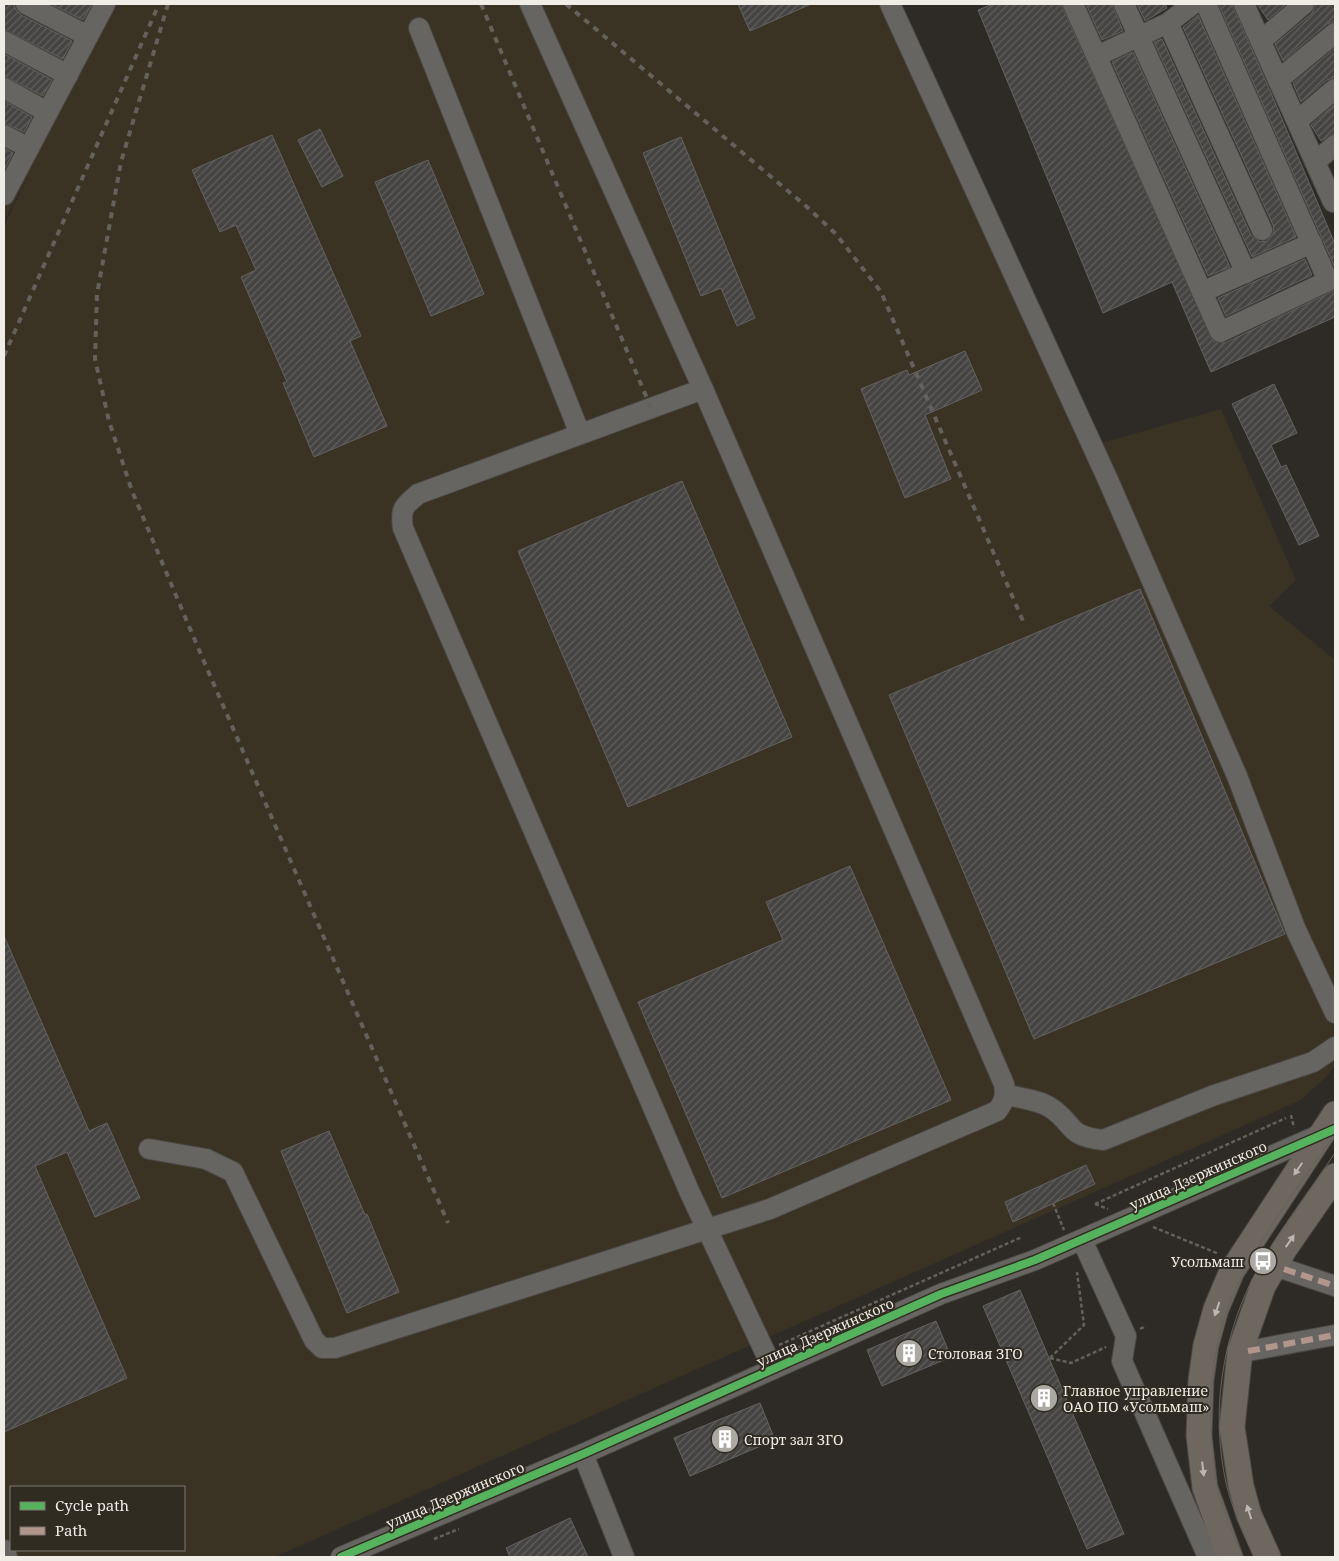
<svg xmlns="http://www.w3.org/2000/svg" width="1339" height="1561" viewBox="0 0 1339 1561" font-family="'Noto Serif',serif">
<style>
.built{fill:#3a3324;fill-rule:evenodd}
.building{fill:url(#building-hatch);stroke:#646362}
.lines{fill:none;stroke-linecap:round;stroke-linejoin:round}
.minor-casing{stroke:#4a4743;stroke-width:22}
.major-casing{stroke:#4a4743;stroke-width:27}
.path{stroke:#63615c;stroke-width:2.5;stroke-dasharray:4 2.5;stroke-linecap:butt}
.minor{stroke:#676561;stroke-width:20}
.major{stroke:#6d675f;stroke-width:25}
.tram{stroke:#64615c;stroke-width:1}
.rail{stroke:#64615c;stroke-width:4;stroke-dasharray:6 6;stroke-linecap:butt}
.quiet{stroke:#b2968c;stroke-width:6;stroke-dasharray:12 6;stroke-linecap:butt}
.cycleway-casing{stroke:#312c22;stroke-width:11}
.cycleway{stroke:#56b35d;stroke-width:8}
.oneway{fill:#bcb7b0}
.labels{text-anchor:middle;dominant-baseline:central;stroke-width:4;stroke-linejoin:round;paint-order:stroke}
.street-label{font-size:14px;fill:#f0ece6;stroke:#312c22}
.poi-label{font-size:14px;fill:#f0ece6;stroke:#312c22;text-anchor:start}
</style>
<defs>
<pattern id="building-hatch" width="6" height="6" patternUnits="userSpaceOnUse" patternTransform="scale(1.25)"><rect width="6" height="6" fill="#454443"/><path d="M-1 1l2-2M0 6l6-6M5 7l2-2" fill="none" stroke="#605f5e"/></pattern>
</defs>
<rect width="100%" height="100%" fill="#2e2b26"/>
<path class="built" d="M4,4H898L1091,446L1221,409L1296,580L1269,606L1335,660V1065L1328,1075L1301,1100L275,1557H4V226L29,175L4,221ZM11,1487H184V1550H11Z"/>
<g class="building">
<polygon points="4,4 14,4 16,10 21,15 72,41 63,59 4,29"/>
<polygon points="51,4 92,4 83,20"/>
<polygon points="738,4 811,4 750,31"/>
<polygon points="993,4 1061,4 1213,341 1225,343 1335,290 1335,317 1211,372 1172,282 1103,313 978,10"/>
<polygon points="1086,4 1112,4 1123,31 1102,40"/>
<polygon points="1137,4 1165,4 1167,8 1145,21"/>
<polygon points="1222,4 1232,4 1271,93 1335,244 1335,268 1219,5"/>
<polygon points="1257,4 1286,4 1268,20"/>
<polygon points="1316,4 1335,4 1335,21 1327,24 1283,61 1275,44 1312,13"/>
<polygon points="1198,15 1296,237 1252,257 1154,42 1162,39 1251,235 1260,242 1267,241 1274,232 1273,225 1183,27"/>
<polygon points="1335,48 1335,77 1327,80 1301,102 1293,83"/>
<polygon points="1133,52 1230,267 1208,276 1112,62"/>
<polygon points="4,54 52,80 43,96 4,76"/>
<polygon points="4,101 32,117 24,132 4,123"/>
<polygon points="1335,104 1335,133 1321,141 1311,125"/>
<polygon points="320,129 343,176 322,187 298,140"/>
<polygon points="272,135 361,336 350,341 387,426 314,457 283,383 287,382 241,277 256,270 236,225 220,232 192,170"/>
<polygon points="681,137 755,318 737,326 721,288 701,296 643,153"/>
<polygon points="4,148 13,153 4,170"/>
<polygon points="428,160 484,294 431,316 375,182"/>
<polygon points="1305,259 1312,275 1226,316 1218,298"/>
<polygon points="965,351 982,390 925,415 951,479 905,498 861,389 907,370 909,375"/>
<polygon points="1274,384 1297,433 1271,445 1281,467 1286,465 1319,536 1299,545 1232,404"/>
<polygon points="682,481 792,737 628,807 518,551"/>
<polygon points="1140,589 1285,934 1034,1039 889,695"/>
<polygon points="850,866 951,1100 722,1198 638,1002 783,940 766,902"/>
<polygon points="4,936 89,1131 107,1123 140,1198 95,1217 67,1152 35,1166 127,1378 4,1432"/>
<polygon points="329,1131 365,1215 367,1214 399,1292 347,1313 281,1151"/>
<polygon points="1086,1165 1095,1184 1013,1222 1005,1202"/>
<polygon points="1020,1290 1124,1534 1087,1549 983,1306"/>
<polygon points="936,1321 951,1357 882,1386 867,1350"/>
<polygon points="760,1403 775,1440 690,1476 674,1438"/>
<polygon points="570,1518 588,1557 510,1557 506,1548"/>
</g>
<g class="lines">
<defs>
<g id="minor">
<polyline points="26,4 88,36"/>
<polyline points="890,4 1108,480 1237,776 1296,930 1335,1013"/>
<polyline points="1073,4 1220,332 1328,281 1206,4"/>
<polyline points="1124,4 1246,273"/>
<polyline points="1244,4 1333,202 1335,200"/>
<polyline points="1168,23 1262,230"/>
<polyline points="419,28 580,434"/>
<polyline points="4,41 68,75"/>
<polyline points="1261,41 1304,4"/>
<polyline points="1097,56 1168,23 1193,4"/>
<polyline points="1278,80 1335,33"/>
<polyline points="4,88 47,112"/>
<polyline points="1297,121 1335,89"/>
<polyline points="4,135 29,148"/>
<polyline points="1315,162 1335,145"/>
<polyline points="4,195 105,4"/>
<polyline points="1202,292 1312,243"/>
<path d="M703,389L418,494C404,506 400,508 403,528L690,1193L773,1369"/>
<path d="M1005,1094C1020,1099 1038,1099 1051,1108C1075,1124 1066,1136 1103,1140L1212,1096L1313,1062L1335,1047"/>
<path d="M149,1149L206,1159L233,1172L314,1340L322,1348H335L770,1209L997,1111C1004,1102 1006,1096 1004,1084L703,389L530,4"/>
<polyline points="1082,1240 1126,1336 1122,1361 1208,1557"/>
<polyline points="1284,1269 1335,1286"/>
<polyline points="1248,1351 1335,1335"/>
<polyline points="583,1454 624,1557"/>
<polyline points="4,1550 7,1557"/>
<polyline points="341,1557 583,1454 941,1294 1035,1260 1326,1132"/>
</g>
<g id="major">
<polyline points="1230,1557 1205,1488 1199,1436 1201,1380 1206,1345 1216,1309 1232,1271 1335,1114"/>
<polyline points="1268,1557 1249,1515 1241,1486 1232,1427 1240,1351 1263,1286 1285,1248 1335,1176"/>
</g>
</defs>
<use href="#minor" class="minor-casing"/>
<use href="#major" class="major-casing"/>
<g class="path">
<polyline points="1291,1115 1294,1128"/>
<polyline points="1053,1203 1064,1230"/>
<polyline points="1095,1204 1286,1118"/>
<polyline points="1095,1204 1108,1209"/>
<polyline points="1153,1227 1219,1254"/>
<polyline points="1140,1329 1146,1326"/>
<polyline points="779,1345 1022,1237"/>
<polyline points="1050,1358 1084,1325 1077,1272"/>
<polyline points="1050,1358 1071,1363 1106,1347"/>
<polyline points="434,1539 459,1529"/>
</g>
<use href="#minor" class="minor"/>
<use href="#major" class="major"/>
<g class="tram">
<path d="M1243,1557C1233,1534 1223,1510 1217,1486C1214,1476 1214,1463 1213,1452C1206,1392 1214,1330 1242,1276C1268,1226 1303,1180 1335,1134"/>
<path d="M1254,1557C1243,1533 1232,1508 1226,1483C1211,1414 1221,1343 1252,1280C1275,1235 1307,1195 1335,1153"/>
</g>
<g class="rail">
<polyline points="168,4 121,162 97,294 95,359 109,421 132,491 202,657 448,1223"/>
<polyline points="481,4 651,408"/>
<polyline points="566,4 807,207 836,234 881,292 1023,621"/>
<polyline points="4,356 159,4"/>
</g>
<g class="quiet">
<polyline points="1284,1269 1335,1286"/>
<polyline points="1248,1351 1335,1335"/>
</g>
<defs>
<polyline id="cycleway" points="341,1557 583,1454 941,1294 1035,1260 1335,1129"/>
</defs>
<use href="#cycleway" class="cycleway-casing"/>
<use href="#cycleway" class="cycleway"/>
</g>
<defs><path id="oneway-solid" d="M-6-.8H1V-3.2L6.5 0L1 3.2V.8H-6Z" transform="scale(1.25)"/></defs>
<g class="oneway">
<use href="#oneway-solid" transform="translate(1298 1169) rotate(124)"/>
<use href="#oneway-solid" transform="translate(1290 1241) rotate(-55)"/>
<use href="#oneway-solid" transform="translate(1217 1309) rotate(109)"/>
<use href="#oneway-solid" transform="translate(1203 1469) rotate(83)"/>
<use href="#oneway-solid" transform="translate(1249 1512) rotate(-108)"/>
</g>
<defs>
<symbol id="bus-disc" viewBox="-11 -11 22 22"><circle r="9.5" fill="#aca8a3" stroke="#312c22"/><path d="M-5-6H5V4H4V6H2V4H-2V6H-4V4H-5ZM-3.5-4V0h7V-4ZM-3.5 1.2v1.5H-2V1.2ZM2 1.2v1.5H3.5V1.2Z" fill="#fff"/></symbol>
<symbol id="building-disc" viewBox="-11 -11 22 22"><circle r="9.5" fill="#aca8a3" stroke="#312c22"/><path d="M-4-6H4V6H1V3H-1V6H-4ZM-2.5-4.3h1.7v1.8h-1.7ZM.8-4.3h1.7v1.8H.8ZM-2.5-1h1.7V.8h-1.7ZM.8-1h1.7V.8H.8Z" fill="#fff"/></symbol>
</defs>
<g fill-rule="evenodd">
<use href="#bus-disc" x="1247" y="1245" width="32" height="32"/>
<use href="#building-disc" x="893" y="1337" width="32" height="32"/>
<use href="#building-disc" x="1028" y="1382" width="32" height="32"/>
<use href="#building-disc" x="709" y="1423" width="32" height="32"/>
</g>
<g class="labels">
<g class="street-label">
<text transform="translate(1198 1175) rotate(-24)">улица Дзержинского</text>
<text transform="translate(825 1332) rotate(-24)">улица Дзержинского</text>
<text transform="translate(455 1495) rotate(-23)">улица Дзержинского</text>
</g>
<g class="poi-label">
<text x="1244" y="1261" text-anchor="end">Усольмаш</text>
<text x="928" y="1353">Столовая ЗГО</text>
<text x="1063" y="1390">Главное управление<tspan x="1063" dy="16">ОАО ПО «Усольмаш»</tspan></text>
<text x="744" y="1439">Спорт зал ЗГО</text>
</g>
</g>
<rect width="1339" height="1561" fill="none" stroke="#f0ece6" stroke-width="10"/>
<rect x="10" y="1486" width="175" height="65" fill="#312c22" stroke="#7d7970"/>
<rect x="20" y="1502" width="25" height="8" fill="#56b35d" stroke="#7d7970"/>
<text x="55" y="1511" font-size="15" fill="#f0ece6">Cycle path</text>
<rect x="20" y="1527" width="25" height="8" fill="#b2968c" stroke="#7d7970"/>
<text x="55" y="1536" font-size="15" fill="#f0ece6">Path</text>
</svg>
